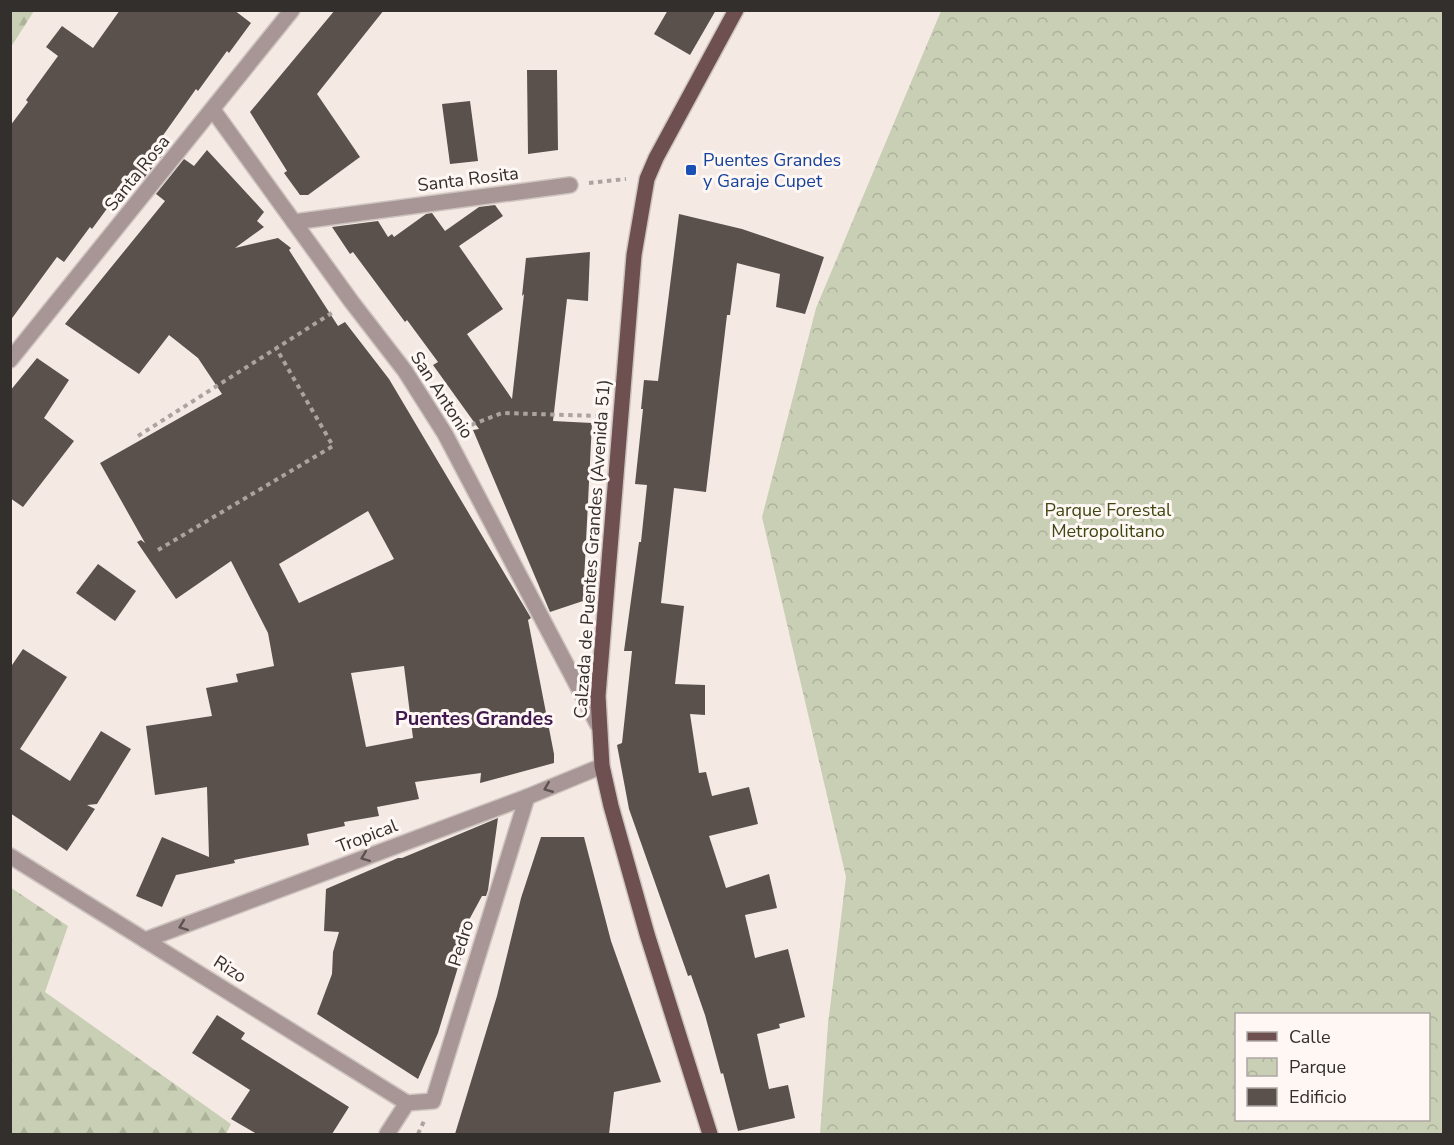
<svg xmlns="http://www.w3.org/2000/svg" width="1454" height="1145" viewBox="0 0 1454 1145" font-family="'Nunito Sans',sans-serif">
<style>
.forest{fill:url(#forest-firs)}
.park{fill:url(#park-crowns);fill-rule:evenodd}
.building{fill:#5a514d;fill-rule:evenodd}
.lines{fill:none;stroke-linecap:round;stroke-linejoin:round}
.minor-casing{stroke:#cec4bf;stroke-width:18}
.tertiary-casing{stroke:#cec4bf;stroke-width:18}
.primary-casing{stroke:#cec4bf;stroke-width:18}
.path{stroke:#aca39f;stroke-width:4;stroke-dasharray:4.5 4.5;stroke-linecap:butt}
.minor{stroke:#a79695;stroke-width:15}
.tertiary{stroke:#a79695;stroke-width:15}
.primary{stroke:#6d504f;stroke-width:15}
.oneway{stroke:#5c5351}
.transit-dot{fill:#1a4fb4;stroke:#fef7f4;stroke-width:2}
.labels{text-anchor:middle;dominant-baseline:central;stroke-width:6;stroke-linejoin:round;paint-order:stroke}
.transit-label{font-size:18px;fill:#164399;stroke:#fef7f4;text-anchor:start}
.street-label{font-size:18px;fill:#332f2d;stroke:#fef7f4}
.park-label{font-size:18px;fill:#3f4711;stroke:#fef7f4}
.neighbourhood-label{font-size:20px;font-weight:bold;fill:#3f184e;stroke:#fef7f4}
</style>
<defs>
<pattern id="forest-firs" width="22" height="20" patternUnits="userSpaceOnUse" patternTransform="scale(1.5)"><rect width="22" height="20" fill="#c9cfb4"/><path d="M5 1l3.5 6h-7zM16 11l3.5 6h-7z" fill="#adb29b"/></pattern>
<pattern id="park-crowns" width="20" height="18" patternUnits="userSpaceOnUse" patternTransform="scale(1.5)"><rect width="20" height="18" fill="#c9cfb4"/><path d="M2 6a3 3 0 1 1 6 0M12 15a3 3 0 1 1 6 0" fill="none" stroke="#adb29b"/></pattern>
</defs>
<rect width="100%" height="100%" fill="#f5e9e4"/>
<g class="forest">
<polygon points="11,10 34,11 11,47 10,11"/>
<polygon points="10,887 68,926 45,992 231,1124 226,1134 11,1134"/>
</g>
<path class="park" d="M941,11H1443V1134H820L828,1024L846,877L762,517L816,308ZM1236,1014H1428V1120H1236Z"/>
<g class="building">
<polygon points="120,10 234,10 251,23 229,53 227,51 198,91 196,89 159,141 168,148 141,182 131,176 92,229 90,227 64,262 57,257 10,321 10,126 28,102 26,100 58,56 46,47 62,26 93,48"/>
<polygon points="335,10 384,10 317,94 360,157 308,195 300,195 284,173 287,171 250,112"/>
<polygon points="668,10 716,10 690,55 654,34"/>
<polygon points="527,70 557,70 558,150 528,154"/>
<polygon points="470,101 478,161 450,164 442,104"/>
<path d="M207,150L264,212L257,221L264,227L235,248L278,238L291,248L289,250L338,326L345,322L389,379L531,618L528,620L554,754V763L480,783L481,773L415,782L419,799L377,807L379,816L344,822L345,826L307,834L309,845L234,860L235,863L176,875L162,907L136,896L162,837L209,857L207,787L155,795L146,726L212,716L206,688L238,682L236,674L274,666L268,633L231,561L176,599L137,542L141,540L145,543L100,463L222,394L198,358L169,335L139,374L65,324L165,201L156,194L184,159L194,166ZM368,511L394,559L299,603L279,564ZM404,666L413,738L366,747L351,673Z"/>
<polygon points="495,205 503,216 459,246 503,309 467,334 512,399 524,294 522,296 526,258 590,252 588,301 567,299 553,421 592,423 583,601 550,612 473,430 479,429 433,365 438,362 407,320 405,322 353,252 350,254 332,227 378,221 388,237 392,234 394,237 426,214 432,213 445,231 479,207"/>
<polygon points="679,214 742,229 824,257 805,314 776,307 780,274 737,263 730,315 727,315 706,492 674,488 661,603 684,606 675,684 705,685 705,715 690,714 699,773 706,772 712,796 749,787 758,824 709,836 726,888 769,874 777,908 745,915 755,958 788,949 805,1017 779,1024 780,1028 757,1034 769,1089 788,1085 795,1118 738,1131 723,1073 721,1074 705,1015 691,975 688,976 629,809 617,745 622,743 632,651 624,651 639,542 641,542 647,485 635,484 643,409 641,409 644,380 658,381"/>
<polygon points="37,358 69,380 44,418 74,441 23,507 10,498 10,391"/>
<polygon points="98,564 136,591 115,621 76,593"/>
<polygon points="23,649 67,677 20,749 70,781 101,731 131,749 97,804 87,805 95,809 67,851 10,813 10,668"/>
<polygon points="498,818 488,890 486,896 482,896 457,942 465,944 438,1033 418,1079 317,1014 332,974 333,952 339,932 324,931 326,889 398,858 402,858"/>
<polygon points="541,837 584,837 611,941 661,1082 614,1092 609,1134 455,1134 497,996 521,898"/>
<polygon points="217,1015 245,1033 241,1039 349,1107 332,1134 257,1134 231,1119 250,1090 192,1053"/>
</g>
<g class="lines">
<defs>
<g id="minor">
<polyline points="213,110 351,301 405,371 445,434 598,725"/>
<polyline points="294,222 570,185"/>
<polyline points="10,360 292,10"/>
<polyline points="145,940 407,1103 433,1101 527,797"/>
<polyline points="387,1134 407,1103"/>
</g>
<polyline id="tertiary" points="10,856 145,940 527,797 602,766"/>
<polyline id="primary" points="710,1134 647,934 611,806 602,766 598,696 634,255 647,179 656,158 736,10"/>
</defs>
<use href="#minor" class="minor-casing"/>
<use href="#tertiary" class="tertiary-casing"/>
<use href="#primary" class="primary-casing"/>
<g class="path">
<polyline points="589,183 626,179"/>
<polyline points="463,428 502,413 600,416"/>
<polyline points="138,436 335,311"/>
<polyline points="158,550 333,446 276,348"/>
<polyline points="418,1134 424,1121"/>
</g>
<use href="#minor" class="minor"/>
<use href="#tertiary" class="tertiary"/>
<use href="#primary" class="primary"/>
</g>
<defs><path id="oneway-chevron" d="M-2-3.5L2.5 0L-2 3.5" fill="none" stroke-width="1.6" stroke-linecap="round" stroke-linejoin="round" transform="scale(1.5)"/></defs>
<g class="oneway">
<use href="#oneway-chevron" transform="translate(548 788) rotate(158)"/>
<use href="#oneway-chevron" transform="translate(365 857) rotate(159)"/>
<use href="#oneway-chevron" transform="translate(183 926) rotate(159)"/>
</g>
<rect class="transit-dot" x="685" y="164" width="12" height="12" rx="3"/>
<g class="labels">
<g class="transit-label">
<text x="703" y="160">Puentes Grandes<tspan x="703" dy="21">y Garaje Cupet</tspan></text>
</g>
<g class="street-label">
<text transform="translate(137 173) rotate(-51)">Santa Rosa</text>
<text transform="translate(468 179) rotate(-7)">Santa Rosita</text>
<text transform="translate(442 395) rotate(57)">San Antonio</text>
<text transform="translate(592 549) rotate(-86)">Calzada de Puentes Grandes (Avenida 51)</text>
<text transform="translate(367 836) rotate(-21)">Tropical</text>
<text transform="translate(461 943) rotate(-73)">Pedro</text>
<text transform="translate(230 969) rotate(32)">Rizo</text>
</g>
<g class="park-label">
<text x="1108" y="510">Parque Forestal<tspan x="1108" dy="21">Metropolitano</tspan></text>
</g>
<g class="neighbourhood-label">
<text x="474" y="718">Puentes Grandes</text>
</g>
</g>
<rect width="1454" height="1145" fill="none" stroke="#332f2d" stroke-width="24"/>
<rect x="1235" y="1013" width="195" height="108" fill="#fef7f4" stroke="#ada7a4" stroke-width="1.5"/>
<rect x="1247" y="1032" width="30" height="9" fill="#6d504f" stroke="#ada7a4" stroke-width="1.5"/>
<text x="1289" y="1043" font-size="18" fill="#332f2d">Calle</text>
<rect x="1247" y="1058" width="30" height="18" fill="url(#park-crowns)" stroke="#ada7a4" stroke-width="1.5"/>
<text x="1289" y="1073" font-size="18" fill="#332f2d">Parque</text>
<rect x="1247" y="1088" width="30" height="18" fill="#5a514d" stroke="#ada7a4" stroke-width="1.5"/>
<text x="1289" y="1103" font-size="18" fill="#332f2d">Edificio</text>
</svg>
